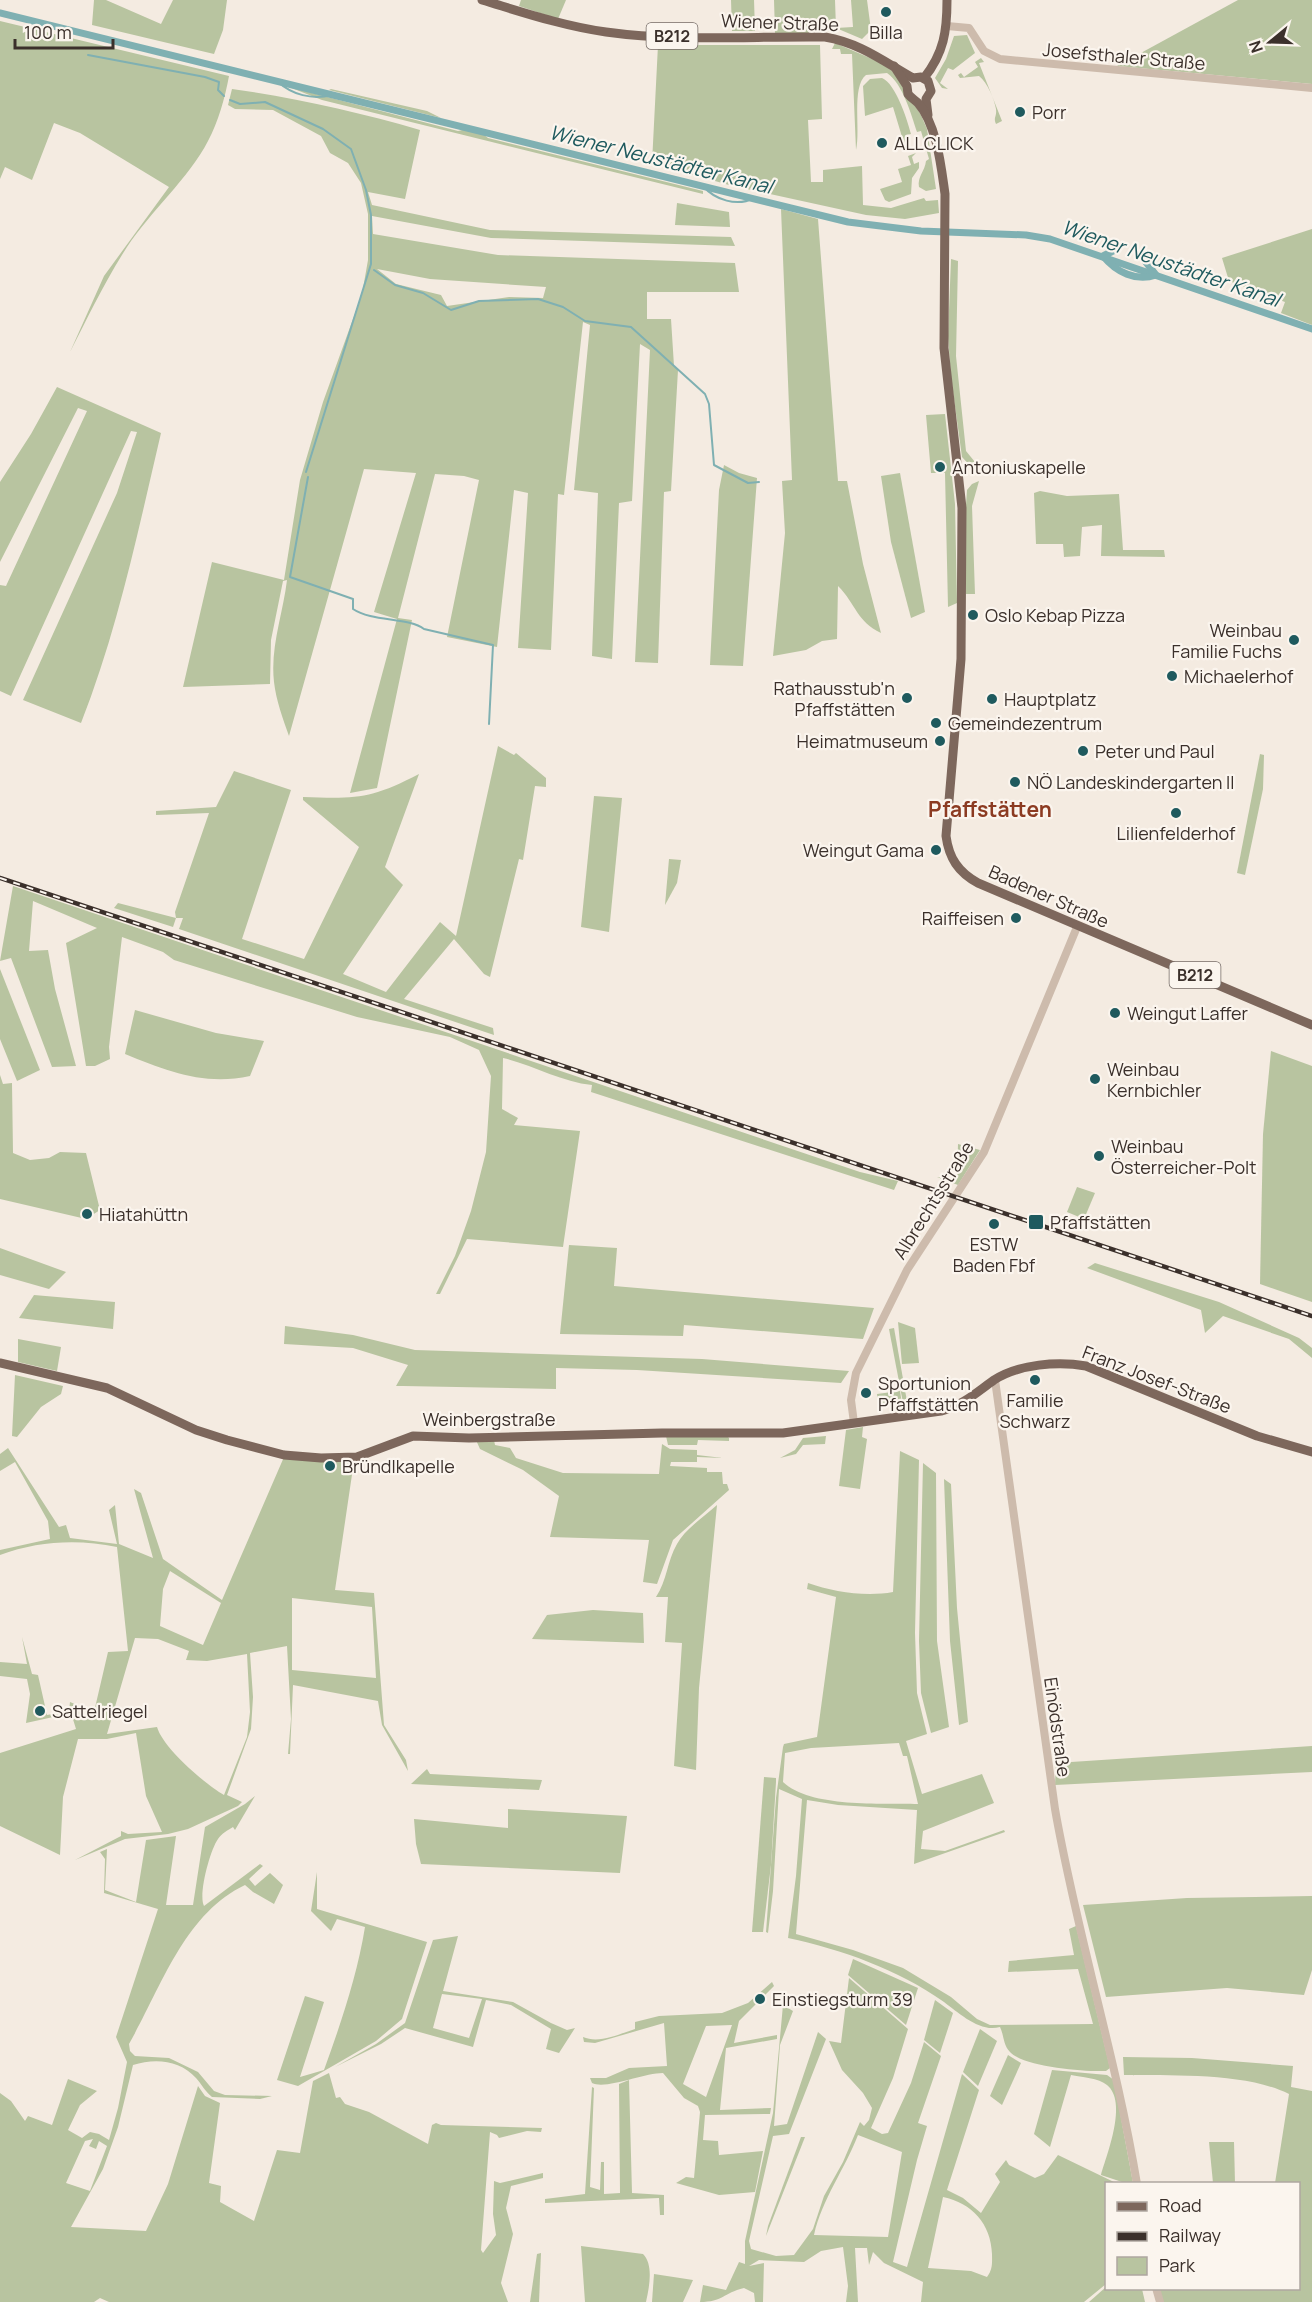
<svg xmlns="http://www.w3.org/2000/svg" width="1312" height="2302" viewBox="0 0 1312 2302" font-family="Manrope,sans-serif">
<style>
.green{fill:#b8c4a0;fill-rule:evenodd}
.lines{fill:none;stroke-linecap:round;stroke-linejoin:round}
.stream{stroke:#7fb0b2;stroke-width:2}
.canal{stroke:#7fb0b2;stroke-width:7}
.minor{stroke:#cdbbac;stroke-width:8}
.major{stroke:#7d675c;stroke-width:9}
.rail-casing{stroke:#3b302b;stroke-width:4.5}
.rail{stroke:#fbf5ee;stroke-width:2;stroke-dasharray:7;stroke-linecap:butt}
.poi-dot{fill:#1f5a5e;stroke:#fbf5ee;stroke-width:2}
.labels{text-anchor:middle;dominant-baseline:central;stroke-width:4.5;stroke-linejoin:round;paint-order:stroke}
.shield{fill:#fbf5ee;stroke:#756b66;stroke-width:1.5}
.shield-label{font-size:16px;font-weight:bold;fill:#3b302b}
.street-label{font-size:18px;fill:#3b302b;stroke:#fbf5ee}
.poi-label{font-size:18px;fill:#3b302b;stroke:#fbf5ee;text-anchor:start}
.water-label{font-size:20px;font-style:italic;fill:#1f5a5e;stroke:#fbf5ee}
.quarter-label{font-size:21px;font-weight:bold;fill:#8c3b22;stroke:#fbf5ee}
</style>
<rect width="100%" height="100%" fill="#f4ebe1"/>
<g class="green">
<polygon points="94,0 106,0 161,24 173,0 227,0 223,30 214,54 92,25"/>
<polygon points="521,0 566,0 558,19 519,6"/>
<polygon points="731,0 754,0 755,31 732,31"/>
<polygon points="774,0 835,0 836,28 853,27 851,0 867,0 871,30 862,39 836,28 820,26 808,33 775,33"/>
<polygon points="1238,0 1312,0 1312,84 1117,66"/>
<path d="M0,21L229,76C225,98 218,122 208,141C189,178 150,212 127,247C105,281 88,317 70,352L104,276L169,187L80,133L54,123L32,180L5,167L0,179Z"/>
<polygon points="967,35 975,53 953,70 948,68 940,83 948,89 942,88 935,78 946,59 954,36"/>
<path d="M835,43L884,64L894,73L921,115L927,129L936,189L926,191L919,187C917,177 925,171 926,161L929,159L921,131L917,132C911,114 903,84 887,73L866,75C851,87 861,130 856,150L852,54H841L840,49H832Z"/>
<polygon points="658,45 820,45 822,119 808,120 811,182 823,182 823,170 862,166 863,205 891,208 924,198 926,201 938,200 939,213 905,219 866,215 729,185 652,163"/>
<path d="M981,58L984,62L979,63L1002,121L996,124C993,117 997,117 996,109C994,99 988,83 979,76L960,78L958,75L961,73L964,77L978,67L975,62Z"/>
<path d="M882,78C896,84 907,119 911,134L906,135L909,147L915,148L906,150L893,107L865,116L863,86L870,79Z"/>
<path d="M289,87L458,131C469,128 479,131 488,138L703,191V194L322,100Z"/>
<path d="M232,89C296,98 358,112 420,130L405,199L368,192L372,205L490,230L731,237L735,246L491,238L372,216L373,234L498,255L735,263L739,292H647V319H671L674,366L678,370L671,491L664,492L658,663L635,662L650,350L640,344L632,501L619,503L612,659L592,656L598,493L574,490L590,325L583,322L564,495L558,494L551,650L518,648L528,493L514,490L497,647L447,637L479,480L464,476L435,474L398,618L412,620L377,788L350,793L397,619L374,612L416,473L364,469L289,736C283,719 276,700 274,682C270,647 283,614 287,580L283,581L271,640L270,684L183,687L212,562L284,580L300,480L323,402L362,294L368,260V214L361,183L348,163L330,153L321,136L273,110L235,109L228,105ZM377,269L430,279L546,287L543,298L509,297L447,306L441,295L396,284Z"/>
<polygon points="331,89 427,111 441,118 329,90"/>
<polygon points="916,153 912,157 914,164 919,162 919,168 912,178 911,194 889,202 885,200 880,189 902,182 898,169 911,165 908,156"/>
<polygon points="677,203 729,212 730,227 675,225"/>
<path d="M781,209L818,219L838,481H847L863,564L881,633C857,622 856,604 838,586L837,639L822,641L806,650L773,656L785,533L782,481L792,480Z"/>
<polygon points="1312,229 1312,325 1281,313 1285,302 1229,281 1222,258"/>
<polygon points="951,259 958,261 956,356 966,451 979,467 974,470 962,457 951,377 948,336"/>
<path d="M57,387L161,433C138,531 118,629 81,723L23,700L117,493L137,432L131,431L11,696L0,691V585L6,586L87,411L78,408L0,562V482L31,434Z"/>
<polygon points="945,414 955,504 957,603 948,607 945,473 931,473 926,415"/>
<polygon points="724,465 739,473 757,478 743,666 710,665 719,490"/>
<polygon points="900,473 925,612 911,618 891,542 881,476"/>
<polygon points="979,481 972,506 975,594 966,594 964,534 967,490 972,484"/>
<polygon points="1040,491 1067,496 1119,494 1123,550 1164,550 1165,557 1101,556 1102,525 1082,527 1080,556 1064,557 1063,544 1036,544 1034,493"/>
<path d="M498,746L514,755L516,753L546,778V787L535,786L523,860L519,859L490,977L484,974L454,939L404,999L493,1028L494,1035L179,929L183,918H176L173,927L114,908L118,903L176,918L175,912L209,813L156,815V811L216,807L234,771L291,790L242,939L304,959L359,847L303,800V797C356,799 371,799 419,774L385,867L403,885L343,974L386,992L440,922L456,936Z"/>
<polygon points="1260,754 1264,755 1263,789 1245,875 1237,873"/>
<polygon points="594,796 622,798 609,932 581,927"/>
<polygon points="669,859 681,860 677,883 665,905"/>
<path d="M13,886L860,1172L898,1181L894,1190L591,1092L592,1085C561,1082 533,1065 503,1058L502,1109L518,1118L514,1125L580,1131L563,1247L467,1239L440,1294H436L455,1256L471,1211L486,1152L491,1076L479,1050L450,1037L357,1017L174,960L163,952L122,937L109,1047L110,1059L95,1066H86L66,943L97,928L33,901L29,951L48,950L55,989L76,1066L52,1067L11,958L0,961Z"/>
<polygon points="0,969 40,1070 17,1081 0,1039"/>
<path d="M135,1010L216,1033L264,1041L250,1076C204,1086 167,1071 125,1054Z"/>
<polygon points="1271,1051 1312,1066 1312,1302 1260,1284 1263,1134"/>
<polygon points="0,1075 3,1084 12,1083 13,1153 30,1160 49,1158 60,1152 86,1153 100,1210 86,1219 0,1199"/>
<polygon points="958,1144 980,1150 958,1185 937,1177 957,1179"/>
<polygon points="1077,1187 1095,1193 1084,1219 1067,1212"/>
<polygon points="569,1245 617,1248 614,1286 874,1308 863,1339 684,1325 683,1336 560,1334"/>
<polygon points="0,1248 66,1272 49,1289 0,1275"/>
<polygon points="1095,1263 1219,1302 1299,1338 1312,1348 1312,1358 1289,1339 1223,1316 1205,1333 1201,1310 1087,1268"/>
<polygon points="34,1295 115,1302 113,1329 19,1318"/>
<polygon points="898,1322 915,1328 919,1363 902,1364"/>
<polygon points="285,1326 353,1335 415,1350 702,1359 849,1371 841,1383 637,1370 556,1368 556,1389 403,1386 396,1386 408,1365 353,1348 284,1344"/>
<polygon points="894,1328 908,1407 904,1408 889,1329"/>
<polygon points="18,1339 61,1347 57,1371 18,1362"/>
<polygon points="15,1375 63,1386 61,1394 41,1407 17,1437 12,1436"/>
<polygon points="900,1391 902,1404 879,1407 877,1394"/>
<polygon points="863,1427 862,1437 867,1439 860,1489 839,1486 846,1430"/>
<polygon points="666,1436 727,1436 729,1438 729,1441 698,1440 697,1445 668,1445"/>
<polygon points="826,1436 825,1444 803,1445 796,1454 780,1458 795,1450 803,1438"/>
<polygon points="476,1440 494,1440 495,1445 510,1448 516,1458 563,1473 659,1474 662,1444 670,1449 697,1450 697,1455 723,1458 697,1457 697,1462 671,1462 670,1466 707,1468 707,1472 722,1472 723,1484 727,1484 729,1490 673,1540 657,1584 643,1582 649,1540 550,1537 559,1496 523,1470 480,1449"/>
<path d="M8,1448L59,1527L66,1525L70,1538L117,1544L109,1510L115,1505L119,1544L153,1558L134,1489L141,1493L163,1559L222,1600L284,1457L311,1461H354L335,1590L374,1593L384,1725L406,1760L408,1771L382,1725L378,1701L293,1685L290,1754H288L291,1719L287,1646L250,1653L253,1697L251,1729L227,1795L242,1802L238,1806L188,1829L168,1834L125,1839L75,1860L121,1836V1831L128,1834L162,1832L146,1796L136,1733L107,1739H78L63,1797L60,1855L0,1826V1753L76,1729L72,1716L67,1714L26,1723L30,1694L27,1679L0,1676V1662L27,1664L22,1637L32,1674L38,1675L47,1715L69,1711L70,1702L94,1712L108,1652L128,1651L117,1547C78,1539 38,1541 0,1555V1550L50,1539L48,1521L15,1462L0,1471V1454ZM170,1571L221,1603L203,1645L160,1626L163,1589ZM292,1598L372,1607L376,1678L292,1670ZM135,1638L158,1639L189,1651L186,1660L207,1661L247,1654L250,1712L247,1737L224,1795C205,1784 163,1748 157,1727L107,1734Z"/>
<path d="M900,1451L919,1460L915,1633L917,1693L927,1734L906,1741L922,1794L982,1774L994,1803L923,1831L921,1849L945,1851L1004,1830L1005,1832L914,1864L917,1810L838,1805L807,1800L796,1934L853,1950L903,1968L951,1997L977,2019L990,2025L1093,2024L1078,1969L1008,1972L1009,1961L1074,1955L1069,1929L1076,1926L1110,2068L1106,2071C1085,2072 1024,2067 1010,2052C1003,2045 1004,2035 1000,2027C980,2033 959,2013 944,2002C897,1969 843,1950 788,1938L796,1876L802,1799L779,1789L773,1891L768,1933L766,1932L776,1798L783,1747L784,1744L817,1737L836,1597L807,1589L808,1583C833,1592 866,1597 893,1592ZM899,1743L903,1756H907L918,1804C882,1803 810,1808 783,1782L785,1753L811,1748Z"/>
<polygon points="923,1463 936,1473 937,1641 949,1727 931,1733 921,1693 919,1641"/>
<polygon points="944,1479 951,1484 957,1608 968,1722 959,1725 950,1641"/>
<path d="M717,1505L699,1688L696,1770L674,1766L682,1643L665,1642L668,1597H656C667,1581 667,1561 677,1544C685,1529 704,1517 717,1505Z"/>
<polygon points="593,1610 643,1613 644,1643 532,1639 547,1615"/>
<polygon points="1312,1746 1312,1772 1055,1785 1056,1763"/>
<polygon points="427,1769 430,1774 542,1780 539,1790 411,1784"/>
<polygon points="764,1777 776,1778 776,1782 771,1865 763,1932 752,1932"/>
<path d="M255,1796L235,1830L233,1827C228,1830 221,1834 218,1839C210,1850 198,1895 204,1906L260,1864L263,1866L249,1879L255,1886L270,1873L283,1885L274,1904L253,1892L245,1885C184,1914 161,1988 129,2044L130,2051L135,2056L169,2058L198,2072L214,2091L225,2095L272,2096L260,2099L212,2097C205,2091 202,2085 196,2078C180,2060 155,2058 133,2065L118,2127L103,2169L71,2227L146,2231L168,2184L198,2086L205,2096L220,2103L209,2183L221,2186L220,2202L254,2221L277,2150L300,2153L313,2081L329,2073L336,2098L340,2097L345,2104L369,2112L428,2144L432,2125L436,2123L441,2125L542,2128L541,2132L527,2131L499,2138L497,2135L490,2132L481,2250L483,2253L496,2235L493,2214L494,2181L500,2183L543,2173V2178L511,2186L506,2208L513,2234L501,2283L508,2302H109L100,2298L94,2302H0V2093L11,2101L25,2121L28,2116L52,2125L68,2079L97,2091L80,2105L68,2130L82,2138L90,2132L99,2134L109,2140L118,2108L127,2062L116,2037L158,1909L104,1893L105,1859L100,1852L107,1849L105,1890L136,1902L146,1840L176,1836L166,1905H193L205,1827L245,1804ZM93,2139L89,2146L96,2149L99,2141L107,2146L90,2191L66,2183L85,2141Z"/>
<polygon points="508,1809 627,1816 620,1873 421,1864 416,1844 414,1819 508,1828"/>
<path d="M317,1872V1909L427,1942L402,2019L376,2041L298,2086L277,2080L305,1996L324,2002L300,2077L324,2070C341,2023 357,1976 365,1927L337,1919L331,1931L311,1911Z"/>
<polygon points="1312,1896 1312,1970 1304,1995 1227,1988 1106,1997 1083,1905 1187,1898"/>
<path d="M458,1936L443,1991L513,2002L551,2023L567,2030L575,2028L559,2053L546,2049L551,2029L511,2005L486,2000L473,2047L405,2028L381,2044L335,2067L376,2044L405,2023L433,1940ZM442,1994L482,1999L469,2038L433,2028Z"/>
<polygon points="853,1959 918,1988 906,2025 848,1975"/>
<path d="M849,1978L908,2029L893,2078L871,2128L882,2134L888,2133L911,2083L924,2042L941,2056L918,2123L927,2126L917,2160L893,2262L907,2267L962,2074L979,2090L947,2190L963,2198L981,2213L1000,2182L995,2174L1006,2160L1009,2165L1035,2178L1044,2174L1058,2155L1116,2183L1106,2184V2284L1084,2302H921L923,2282L884,2263L873,2252L869,2265L867,2248H855L858,2302H846L848,2286L843,2247L821,2251L804,2262L759,2260L749,2266L764,2263L763,2302H755L754,2293L744,2288C723,2293 723,2302 700,2302L703,2285L726,2290L739,2262L745,2264V2241L773,2113L783,2005L793,2011L780,2045L774,2126L787,2124L818,2032L826,2039L789,2134L773,2136L749,2241L751,2249L776,2256L794,2255L813,2229L824,2196L843,2162L860,2122L864,2126L869,2120L872,2108L863,2093L842,2070L829,2041L841,2043ZM858,2135L902,2152L888,2237L814,2235C822,2199 845,2169 858,2135ZM943,2197C972,2203 991,2224 992,2254C992,2263 993,2269 987,2277L971,2271L928,2268Z"/>
<path d="M772,1982L774,1986L739,2021L734,2043L777,2035V2039L726,2048L720,2110L771,2108L770,2114L705,2115L703,2140L718,2141L719,2155L763,2151L755,2192L719,2195L676,2183L686,2177L694,2178L700,2112L698,2106L684,2098L663,2073C643,2073 606,2090 592,2083L590,2078H606L629,2068L667,2066L664,2023L595,2043L584,2042L583,2037C599,2044 619,2034 635,2029V2022L659,2016L722,2013L748,2003ZM732,2025L706,2097L683,2084L706,2026Z"/>
<polygon points="935,2000 953,2013 940,2053 924,2040"/>
<polygon points="980,2029 997,2041 978,2086 963,2072"/>
<polygon points="1008,2055 1021,2063 1002,2105 990,2096"/>
<path d="M1123,2057L1192,2058L1293,2066L1291,2087L1312,2091V2302H1163L1159,2289L1298,2288V2184L1275,2183L1289,2094C1244,2072 1174,2076 1124,2075Z"/>
<path d="M1052,2070L1107,2075L1114,2080L1133,2183H1125L1101,2175C1107,2154 1128,2102 1107,2085C1099,2078 1081,2077 1071,2075L1050,2147L1034,2134Z"/>
<polygon points="629,2080 632,2193 664,2195 664,2215 660,2215 659,2198 545,2203 545,2199 585,2194 592,2087 594,2088 590,2187 600,2190 601,2162 604,2162 604,2194 620,2193 619,2084"/>
<polygon points="801,2137 805,2137 766,2236 768,2226"/>
<polygon points="1209,2142 1234,2142 1235,2183 1213,2183"/>
<path d="M581,2246L643,2254C654,2265 649,2288 646,2302H585Z"/>
<polygon points="541,2253 539,2302 530,2302 537,2254"/>
<polygon points="654,2274 693,2280 683,2302 652,2302"/>
<polygon points="1106,2287 1142,2289 1145,2302 1089,2302"/>
</g>
<g class="lines">
<g class="stream">
<polyline points="88,55 205,77 219,82 218,90 224,96"/>
<path d="M277,81C292,95 312,100 332,95"/>
<polyline points="230,100 240,104 265,102 323,129 351,149 366,190 371,215 371,264 306,472"/>
<path d="M703,186C715,200 737,207 754,198"/>
<polyline points="374,270 395,285 423,293 451,310 479,301 538,299 563,307 585,321 631,327 705,394 709,404 714,465 748,483 759,482"/>
<path d="M308,477L290,577L353,599V609C372,622 409,617 424,629L493,645L489,724"/>
</g>
<g class="canal">
<polyline points="0,13 848,222 921,231 1026,235 1050,239 1312,329"/>
<path d="M1113,251L1103,256C1116,272 1136,282 1156,275L1145,261"/>
</g>
<g class="minor">
<polyline points="947,26 969,28 984,51 1000,59 1312,88"/>
<path d="M995,1380L1055,1809C1077,1935 1116,2057 1137,2184"/>
<polyline points="854,1423 851,1400 856,1373 907,1270 984,1152 1077,927"/>
<polyline points="1156,2288 1160,2302"/>
</g>
<g class="major">
<path d="M482,0C522,12 563,26 606,32C677,42 752,36 825,37C860,43 883,61 913,78L921,77L928,81L931,91L926,99L928,115"/>
<path d="M894,66L907,86L908,94C911,98 915,100 918,103C937,125 941,166 945,194L944,348L962,508L961,659L946,836C949,858 958,872 978,883L1312,1025"/>
<path d="M924,78C944,53 947,31 947,0"/>
<path d="M0,1363L107,1388L196,1430L227,1440L284,1455L321,1458L357,1457L413,1436L469,1438L662,1433H783L941,1411C962,1406 977,1392 994,1380C1019,1364 1058,1361 1086,1366L1257,1436L1312,1452"/>
</g>
<defs>
<polyline id="rail" points="0,878 1312,1316"/>
</defs>
<use href="#rail" class="rail-casing"/>
<use href="#rail" class="rail"/>
</g>
<g class="poi-dot">
<circle cx="886" cy="12" r="6"/>
<circle cx="1020" cy="112" r="6"/>
<circle cx="882" cy="143" r="6"/>
<circle cx="940" cy="467" r="6"/>
<circle cx="973" cy="615" r="6"/>
<circle cx="1294" cy="640" r="6"/>
<circle cx="1172" cy="676" r="6"/>
<circle cx="907" cy="698" r="6"/>
<circle cx="992" cy="699" r="6"/>
<circle cx="936" cy="723" r="6"/>
<circle cx="940" cy="741" r="6"/>
<circle cx="1083" cy="751" r="6"/>
<circle cx="1015" cy="782" r="6"/>
<circle cx="1176" cy="813" r="6"/>
<circle cx="936" cy="850" r="6"/>
<circle cx="1016" cy="918" r="6"/>
<circle cx="1115" cy="1013" r="6"/>
<circle cx="1095" cy="1079" r="6"/>
<circle cx="1099" cy="1156" r="6"/>
<circle cx="87" cy="1214" r="6"/>
<rect x="1028" y="1214" width="16" height="16" rx="3"/>
<circle cx="994" cy="1224" r="6"/>
<circle cx="1035" cy="1380" r="6"/>
<circle cx="866" cy="1393" r="6"/>
<circle cx="330" cy="1466" r="6"/>
<circle cx="40" cy="1711" r="6"/>
<circle cx="760" cy="1999" r="6"/>
</g>
<g class="labels">
<g class="shield">
<rect x="646.5" y="23" width="51" height="26" rx="4.5"/>
<rect x="1169.5" y="962" width="51" height="26" rx="4.5"/>
</g>
<g class="shield-label">
<text x="672" y="36">B212</text>
<text x="1195" y="975">B212</text>
</g>
<g class="street-label">
<text transform="translate(780 22) rotate(2)">Wiener Straße</text>
<text transform="translate(1124 56) rotate(5)">Josefsthaler Straße</text>
<text transform="translate(1049 896) rotate(24)">Badener Straße</text>
<text transform="translate(933 1200) rotate(-58)">Albrechtsstraße</text>
<text transform="translate(1157 1379) rotate(21)">Franz Josef-Straße</text>
<text x="489" y="1419">Weinbergstraße</text>
<text transform="translate(1058 1727) rotate(82)">Einödstraße</text>
</g>
<g class="poi-label">
<text x="886" y="32" text-anchor="middle">Billa</text>
<text x="1032" y="112">Porr</text>
<text x="894" y="143">ALLCLICK</text>
<text x="952" y="467">Antoniuskapelle</text>
<text x="985" y="615">Oslo Kebap Pizza</text>
<text x="1282" y="630" text-anchor="end">Weinbau<tspan x="1282" dy="21">Familie Fuchs</tspan></text>
<text x="1184" y="676">Michaelerhof</text>
<text x="895" y="688" text-anchor="end">Rathausstub'n<tspan x="895" dy="21">Pfaffstätten</tspan></text>
<text x="1004" y="699">Hauptplatz</text>
<text x="948" y="723">Gemeindezentrum</text>
<text x="928" y="741" text-anchor="end">Heimatmuseum</text>
<text x="1095" y="751">Peter und Paul</text>
<text x="1027" y="782">NÖ Landeskindergarten II</text>
<text x="1176" y="833" text-anchor="middle">Lilienfelderhof</text>
<text x="924" y="850" text-anchor="end">Weingut Gama</text>
<text x="1004" y="918" text-anchor="end">Raiffeisen</text>
<text x="1127" y="1013">Weingut Laffer</text>
<text x="1107" y="1069">Weinbau<tspan x="1107" dy="21">Kernbichler</tspan></text>
<text x="1111" y="1146">Weinbau<tspan x="1111" dy="21">Österreicher-Polt</tspan></text>
<text x="99" y="1214">Hiatahüttn</text>
<text x="1050" y="1222">Pfaffstätten</text>
<text x="994" y="1244" text-anchor="middle">ESTW<tspan x="994" dy="21">Baden Fbf</tspan></text>
<text x="878" y="1383">Sportunion<tspan x="878" dy="21">Pfaffstätten</tspan></text>
<text x="1035" y="1400" text-anchor="middle">Familie<tspan x="1035" dy="21">Schwarz</tspan></text>
<text x="342" y="1466">Bründlkapelle</text>
<text x="52" y="1711">Sattelriegel</text>
<text x="772" y="1999">Einstiegsturm 39</text>
</g>
<g class="water-label">
<text transform="translate(661 159) rotate(14)">Wiener Neustädter Kanal</text>
<text transform="translate(1171 263) rotate(19)">Wiener Neustädter Kanal</text>
</g>
<g class="quarter-label">
<text x="990" y="809">Pfaffstätten</text>
</g>
</g>
<rect x="1105" y="2182" width="195" height="108" fill="#fbf5ee" stroke="#aea6a0" stroke-width="1.5"/>
<rect x="1117" y="2202" width="30" height="9" fill="#7d675c" stroke="#aea6a0" stroke-width="1.5"/>
<text x="1159" y="2212" font-size="18" fill="#3b302b">Road</text>
<rect x="1117" y="2232" width="30" height="9" fill="#3b302b" stroke="#aea6a0" stroke-width="1.5"/>
<text x="1159" y="2242" font-size="18" fill="#3b302b">Railway</text>
<rect x="1117" y="2257" width="30" height="18" fill="#b8c4a0" stroke="#aea6a0" stroke-width="1.5"/>
<text x="1159" y="2272" font-size="18" fill="#3b302b">Park</text>
<g transform="translate(1270 42) rotate(251)" stroke="#fbf5ee" stroke-width="4.5" paint-order="stroke">
<path d="M0-4.5L10 22L0 15L-10 22Z" fill="#3b302b"/>
<text y="-9" font-size="16" font-weight="bold" text-anchor="middle" fill="#3b302b">N</text>
</g>
<path d="M15 39v9h98v-9" fill="none" stroke="#3b302b" stroke-width="3"/>
<text x="24" y="39" font-size="18" fill="#3b302b" stroke="#fbf5ee" stroke-width="4.5" paint-order="stroke">100 m</text>
</svg>
